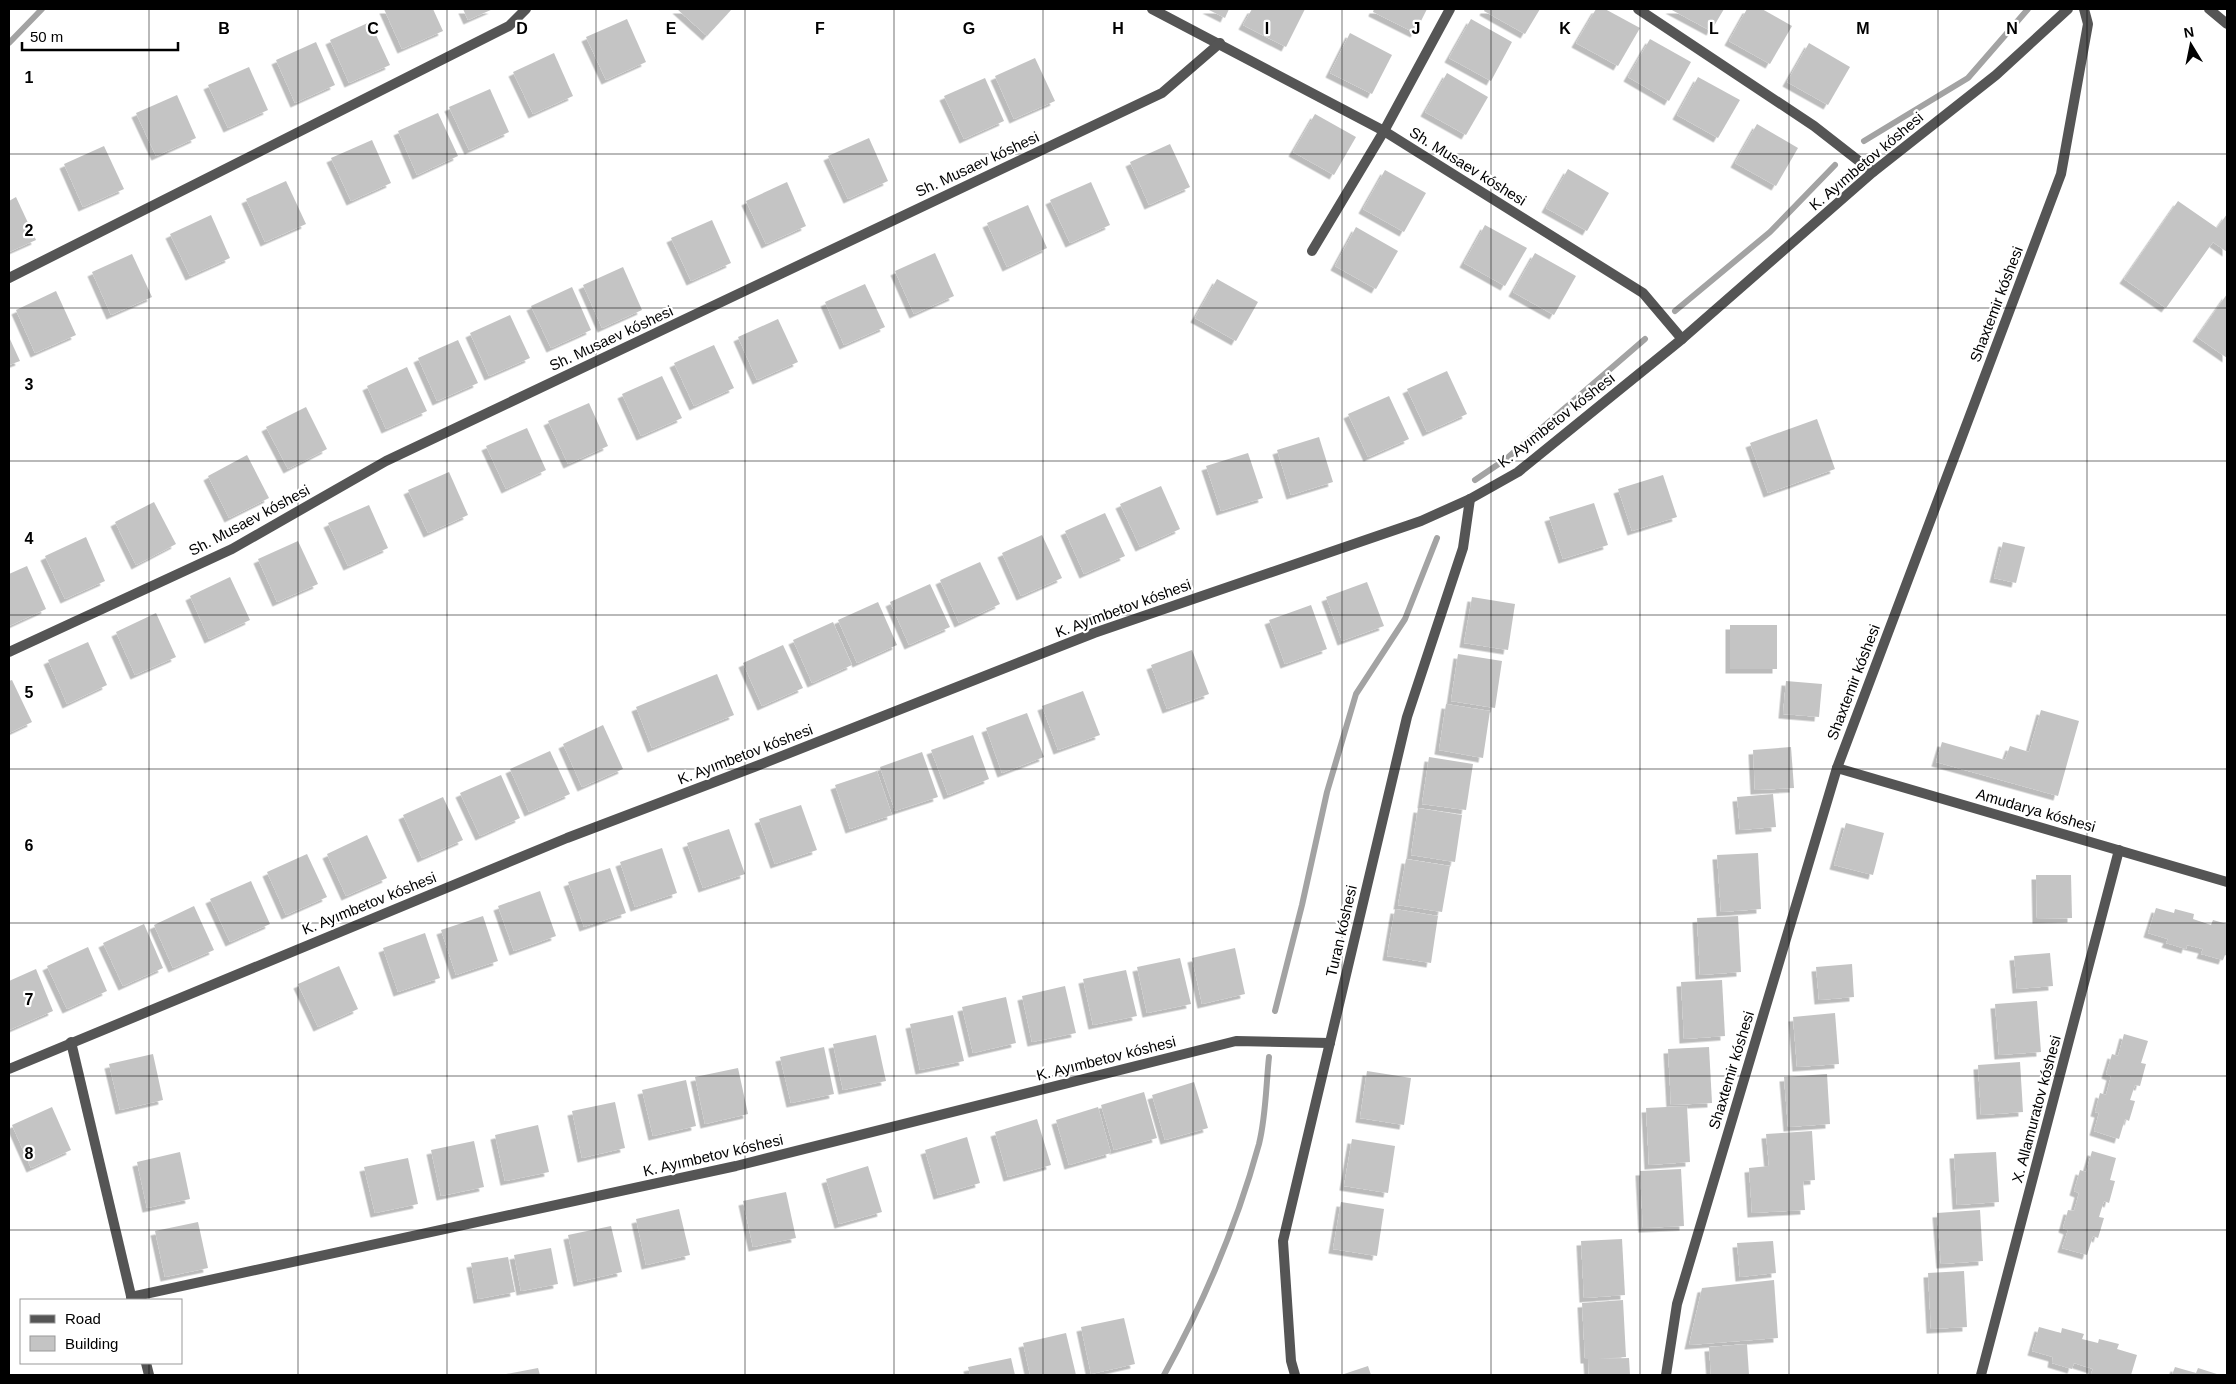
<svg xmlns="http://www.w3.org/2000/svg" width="2236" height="1384" viewBox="0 0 2236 1384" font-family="Arial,sans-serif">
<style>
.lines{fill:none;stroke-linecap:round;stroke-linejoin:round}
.stream{stroke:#a3a3a3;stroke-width:6}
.building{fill:#c4c4c4;filter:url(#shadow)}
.street{stroke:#555;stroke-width:10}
.grid{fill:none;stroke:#000;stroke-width:1;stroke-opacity:0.55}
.labels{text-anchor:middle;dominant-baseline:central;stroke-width:4.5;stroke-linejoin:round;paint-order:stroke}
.street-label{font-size:15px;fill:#000;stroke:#fff}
.grid-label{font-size:16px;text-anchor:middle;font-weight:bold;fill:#000;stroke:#fff;stroke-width:4.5;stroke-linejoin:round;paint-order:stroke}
</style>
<defs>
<filter id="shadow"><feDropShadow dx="-4.5" dy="4.5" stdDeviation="0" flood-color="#0004"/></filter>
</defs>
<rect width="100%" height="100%" fill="#fff"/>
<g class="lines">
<g class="stream">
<polyline points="9,43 42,9"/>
<polyline points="1864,141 1968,78 2028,9"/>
<polyline points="1675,311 1770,232 1835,165"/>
<polyline points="1475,480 1506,459 1645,339"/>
<polyline points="1275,1011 1302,905 1327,792 1356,694 1405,619 1437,538"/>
<path d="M1164,1375C1204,1302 1237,1224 1259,1144C1266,1116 1266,1085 1269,1057"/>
</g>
</g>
<g class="building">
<polygon points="384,9 433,9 443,31 402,49"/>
<polygon points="463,9 493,9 468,20"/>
<polygon points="677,9 732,9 707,36"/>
<polygon points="1207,9 1229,9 1225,18"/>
<polygon points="1252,9 1305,9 1286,47 1243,25"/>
<polygon points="1374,9 1427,9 1415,33 1373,12"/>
<polygon points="1485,9 1540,9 1525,34 1484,11"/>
<polygon points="1596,9 1605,9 1640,28 1618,66 1576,43"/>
<polygon points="1670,9 1724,9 1711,31"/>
<polygon points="1747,9 1762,9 1792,26 1770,64 1729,41"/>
<polygon points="627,19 646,62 606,80 586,37"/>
<polygon points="1471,19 1512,42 1491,81 1449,58"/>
<polygon points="370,22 390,65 349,83 330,40"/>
<polygon points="1350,33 1392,55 1372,94 1330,73"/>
<polygon points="1650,39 1691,62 1669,101 1628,77"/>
<polygon points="316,42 335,85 295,103 276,60"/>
<polygon points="1809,43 1850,67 1828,105 1787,82"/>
<polygon points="554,53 573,96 533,114 513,72"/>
<polygon points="1035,58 1055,101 1014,119 995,76"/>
<polygon points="249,67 268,110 228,128 208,85"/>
<polygon points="1447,73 1488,97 1466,135 1425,112"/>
<polygon points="1698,77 1740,100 1718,138 1677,115"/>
<polygon points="985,78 1004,121 964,139 944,96"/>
<polygon points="490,89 509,132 469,150 449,107"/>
<polygon points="177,95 196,138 156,156 136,113"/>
<polygon points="438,113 458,156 417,175 398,131"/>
<polygon points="1315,114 1356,137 1334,175 1293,152"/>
<polygon points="1757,124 1798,148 1776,186 1735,163"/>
<polygon points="869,138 888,181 848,199 828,156"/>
<polygon points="372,140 391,183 351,201 331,158"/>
<polygon points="1170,144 1190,187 1149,205 1130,162"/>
<polygon points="104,146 124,189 83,207 64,164"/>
<polygon points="1568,169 1609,193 1587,231 1546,208"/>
<polygon points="1385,170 1426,193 1404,232 1363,209"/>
<polygon points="286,181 306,224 265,242 246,199"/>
<polygon points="787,182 806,226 766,244 746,201"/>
<polygon points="1091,182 1110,225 1070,243 1050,200"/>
<polygon points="16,197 36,240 9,252 9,201"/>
<polygon points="2178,201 2217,228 2227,214 2227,252 2213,242 2166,308 2124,279"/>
<polygon points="1028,205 1047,248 1007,267 987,223"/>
<polygon points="211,215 230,258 190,276 170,234"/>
<polygon points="712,220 731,263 691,281 671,238"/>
<polygon points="1485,225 1527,248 1505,286 1464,263"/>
<polygon points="1356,227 1398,251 1376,289 1335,266"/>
<polygon points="935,253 954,296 914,314 895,271"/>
<polygon points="1535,253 1576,276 1554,315 1513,292"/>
<polygon points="132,254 152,297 111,315 92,272"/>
<polygon points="623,267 642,310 602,328 583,285"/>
<polygon points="1217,279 1258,302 1236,341 1195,318"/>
<polygon points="865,284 885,327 844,345 825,302"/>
<polygon points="572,287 591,330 551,348 531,306"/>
<polygon points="56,291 76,335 35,353 16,310"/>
<polygon points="2227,294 2227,358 2197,337"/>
<polygon points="510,315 530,358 489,376 470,333"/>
<polygon points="778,319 798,362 757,380 738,337"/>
<polygon points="9,337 20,361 9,365"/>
<polygon points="458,340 478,383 437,401 418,358"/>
<polygon points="714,345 734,388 694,406 674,363"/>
<polygon points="407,367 427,411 386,429 367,386"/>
<polygon points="1447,371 1467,414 1427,432 1407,389"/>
<polygon points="662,376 682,418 641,436 622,394"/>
<polygon points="1389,396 1409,439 1368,457 1348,414"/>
<polygon points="589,403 608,446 568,464 548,421"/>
<polygon points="306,407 327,449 288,469 266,427"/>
<polygon points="1817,419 1835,469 1768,493 1750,443"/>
<polygon points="527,428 546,470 506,489 486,446"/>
<polygon points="1319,437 1333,482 1291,495 1277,450"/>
<polygon points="1248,453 1263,498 1221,511 1206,466"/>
<polygon points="247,455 269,498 229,518 208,476"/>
<polygon points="449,472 468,515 428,533 408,490"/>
<polygon points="1663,475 1677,517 1632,531 1618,489"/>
<polygon points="1161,486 1180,529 1140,547 1120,504"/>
<polygon points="154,502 176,544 136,565 115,522"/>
<polygon points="1594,503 1608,545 1563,559 1549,517"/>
<polygon points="369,505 388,548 348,566 328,523"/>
<polygon points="1105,513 1125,556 1084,574 1065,531"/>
<polygon points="1042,535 1062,578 1021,596 1002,553"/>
<polygon points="86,537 105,581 65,599 45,556"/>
<polygon points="298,541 318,584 277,602 258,559"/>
<polygon points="2003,542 2025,547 2016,583 1994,578"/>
<polygon points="980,562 1000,604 959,623 940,580"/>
<polygon points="27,566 46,609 9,626 9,574"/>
<polygon points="230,577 250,620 209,639 190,596"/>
<polygon points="1367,582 1384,626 1342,641 1326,597"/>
<polygon points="930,584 950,627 909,645 890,602"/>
<polygon points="1472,597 1515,604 1508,650 1464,643"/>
<polygon points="878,602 897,645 857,663 838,620"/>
<polygon points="1311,605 1327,649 1285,664 1269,620"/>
<polygon points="156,613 176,657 135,675 116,632"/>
<polygon points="833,622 852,665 812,683 793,640"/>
<rect x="1730" y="625" width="47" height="44"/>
<polygon points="88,642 107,685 67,704 48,660"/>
<polygon points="783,645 803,688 762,706 743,663"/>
<polygon points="1192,650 1209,694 1167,709 1151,665"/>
<polygon points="1458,654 1502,661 1495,708 1451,701"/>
<polygon points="717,674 734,715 652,748 636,707"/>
<polygon points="12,680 32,722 9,733 9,681"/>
<polygon points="1786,681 1822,684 1819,717 1783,714"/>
<polygon points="1083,691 1100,735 1058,750 1042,706"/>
<polygon points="1446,704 1490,711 1483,758 1439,750"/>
<polygon points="2041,710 2079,721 2058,796 1936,762 1942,742 2005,760 2010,746 2029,752"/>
<polygon points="1027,713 1044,757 1002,773 986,728"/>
<polygon points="603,725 623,769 582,787 563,744"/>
<polygon points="973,735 989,779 948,795 931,750"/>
<polygon points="1791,747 1794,788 1755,790 1753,750"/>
<polygon points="550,751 570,794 529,812 510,769"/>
<polygon points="922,752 938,797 895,811 880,767"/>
<polygon points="1429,757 1473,764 1466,810 1422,804"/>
<polygon points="877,771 892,815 850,829 835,785"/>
<polygon points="501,775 520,818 480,836 460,793"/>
<polygon points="1773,794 1776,827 1740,830 1737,797"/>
<polygon points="443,797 463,840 422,858 403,815"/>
<polygon points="801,805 817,850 775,864 759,819"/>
<polygon points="1418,808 1462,815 1455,862 1411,855"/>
<polygon points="1846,823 1884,833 1873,875 1834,865"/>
<polygon points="729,829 745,874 703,888 687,843"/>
<polygon points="367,835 387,878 346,896 327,854"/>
<polygon points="662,848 677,893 635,907 620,862"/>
<polygon points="1758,853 1761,909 1721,912 1717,855"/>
<polygon points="307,854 327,897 286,915 267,872"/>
<polygon points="1406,859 1450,866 1442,912 1398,905"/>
<polygon points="610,868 626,913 584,927 568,882"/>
<polygon points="2036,875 2071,875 2072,918 2037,919"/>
<polygon points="251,881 270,924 230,942 210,899"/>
<polygon points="540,891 556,936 514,951 498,906"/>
<polygon points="194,906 214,950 173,968 154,925"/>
<polygon points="2156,908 2174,913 2175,909 2194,914 2193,919 2211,925 2213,920 2227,924 2227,956 2225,955 2223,960 2201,954 2203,949 2187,945 2186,949 2166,943 2168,939 2148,933"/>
<polygon points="1395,909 1438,916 1431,963 1387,956"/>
<polygon points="483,916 498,961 456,975 441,930"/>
<polygon points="1738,916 1741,972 1700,975 1697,918"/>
<polygon points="144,924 163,968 123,986 103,943"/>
<polygon points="425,933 440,978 398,992 383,948"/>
<polygon points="88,947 107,991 67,1009 47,966"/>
<polygon points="1235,948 1245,994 1202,1004 1192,958"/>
<polygon points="2050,953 2053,986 2017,989 2014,956"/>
<polygon points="1180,958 1191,1004 1147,1013 1137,967"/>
<polygon points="1852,964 1854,997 1819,1000 1816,967"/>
<polygon points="339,966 358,1009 318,1027 298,984"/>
<polygon points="36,969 53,1011 9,1030 9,981"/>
<polygon points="1126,970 1137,1016 1093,1025 1083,979"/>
<polygon points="1722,980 1725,1036 1684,1039 1681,982"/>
<polygon points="1065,986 1076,1033 1032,1042 1022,996"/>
<polygon points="1006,997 1016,1043 973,1053 962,1007"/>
<polygon points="2037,1001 2041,1052 1999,1055 1995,1004"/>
<polygon points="1835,1013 1839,1064 1797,1067 1793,1017"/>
<polygon points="953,1015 964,1061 920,1070 910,1024"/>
<polygon points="2124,1034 2148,1041 2141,1063 2146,1064 2140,1086 2135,1085 2130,1100 2135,1101 2129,1121 2125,1119 2119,1139 2094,1131 2099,1113 2095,1112 2100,1093 2106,1095 2111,1076 2106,1074 2112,1054 2118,1056"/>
<polygon points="876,1035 886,1081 843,1090 833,1044"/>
<polygon points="824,1047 834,1094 791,1103 780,1057"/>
<polygon points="1709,1047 1712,1103 1671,1105 1668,1049"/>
<polygon points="153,1054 163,1100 120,1110 109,1064"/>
<polygon points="2020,1062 2023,1112 1981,1115 1978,1065"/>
<polygon points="738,1068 748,1114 705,1124 695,1077"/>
<polygon points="1367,1071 1411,1078 1404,1125 1360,1118"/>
<polygon points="1827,1074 1830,1124 1788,1127 1784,1077"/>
<polygon points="686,1080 696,1126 653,1136 642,1090"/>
<polygon points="1194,1082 1208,1128 1165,1140 1152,1095"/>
<polygon points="1144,1092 1157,1138 1114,1150 1101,1105"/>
<polygon points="615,1102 625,1148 582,1158 572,1111"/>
<polygon points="1687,1106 1690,1162 1649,1165 1646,1108"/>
<polygon points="52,1107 71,1150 31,1168 12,1125"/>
<polygon points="1098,1107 1111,1153 1069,1165 1056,1120"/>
<polygon points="1037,1119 1051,1165 1008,1177 995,1132"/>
<polygon points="538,1125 549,1172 505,1181 495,1135"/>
<polygon points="1812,1131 1815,1180 1803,1181 1805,1210 1752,1213 1749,1168 1769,1166 1766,1134"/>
<polygon points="967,1137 980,1183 938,1195 925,1150"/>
<polygon points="1352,1139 1395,1146 1388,1193 1344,1186"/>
<polygon points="474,1141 484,1187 441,1196 431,1150"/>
<polygon points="2092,1151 2116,1158 2110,1180 2115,1181 2109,1203 2104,1201 2099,1217 2104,1218 2098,1238 2093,1236 2087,1255 2062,1248 2068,1230 2063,1228 2068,1210 2074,1211 2079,1193 2074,1191 2080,1170 2086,1172"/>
<polygon points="180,1152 190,1199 147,1208 137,1162"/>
<polygon points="1996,1152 1999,1202 1957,1205 1954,1154"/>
<polygon points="408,1158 418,1204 375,1213 364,1167"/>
<polygon points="868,1166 882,1212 839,1224 826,1179"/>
<polygon points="1681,1169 1684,1226 1643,1228 1640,1171"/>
<polygon points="786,1192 796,1238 753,1247 743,1201"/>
<polygon points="1341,1202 1384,1209 1377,1256 1333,1249"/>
<polygon points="679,1209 690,1255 646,1265 636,1219"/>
<polygon points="1980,1210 1983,1261 1941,1264 1937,1213"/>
<polygon points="198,1222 208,1268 165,1277 155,1231"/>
<polygon points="611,1226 622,1272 578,1282 568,1235"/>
<polygon points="1622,1239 1625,1295 1584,1298 1581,1241"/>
<polygon points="1773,1241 1776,1273 1740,1277 1737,1243"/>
<polygon points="551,1248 558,1284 521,1291 514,1255"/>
<polygon points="508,1257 515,1292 478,1299 471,1263"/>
<polygon points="1964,1271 1967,1327 1931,1329 1928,1273"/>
<polygon points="1774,1280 1778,1338 1689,1345 1702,1288"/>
<polygon points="1623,1300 1626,1357 1598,1359 1629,1358 1630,1375 1589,1375 1588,1359 1585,1359 1582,1303"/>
<polygon points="1124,1318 1135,1364 1091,1374 1081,1327"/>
<polygon points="2039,1327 2061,1333 2062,1328 2084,1334 2082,1339 2098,1343 2099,1339 2119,1344 2117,1349 2137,1355 2131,1375 2095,1375 2091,1374 2093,1369 2074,1363 2072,1369 2052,1363 2053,1357 2032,1351"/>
<polygon points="1066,1333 1076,1375 1030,1375 1023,1343"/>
<polygon points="1747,1344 1749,1375 1711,1375 1709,1347"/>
<polygon points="1011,1358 1015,1375 970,1375 968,1367"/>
<polygon points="1368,1366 1371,1375 1341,1375"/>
<polygon points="2175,1367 2196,1373 2198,1368 2220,1375 2172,1375"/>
<polygon points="538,1368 540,1375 507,1375 506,1374"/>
</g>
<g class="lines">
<g class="street">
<polyline points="1152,9 1384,131 1643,293 1682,339"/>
<polyline points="1638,9 1814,126 1873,172"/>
<polyline points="2209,9 2227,24"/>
<polyline points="1312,251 1384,131 1450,9"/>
<polyline points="9,278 509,26 526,9"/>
<polyline points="9,652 232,549 386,461 1162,93 1220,43"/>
<polyline points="1837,768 2227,882"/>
<polyline points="71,1042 132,1300"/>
<polyline points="9,1069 567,838 754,767 1094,633 1421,521 1470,499 1518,472 1682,339 1873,172 1996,75 2068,9"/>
<polyline points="131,1297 736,1166 1236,1041 1330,1043"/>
<polyline points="146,1363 149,1375"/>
<polyline points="1295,1375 1291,1361 1283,1241 1407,717 1463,548 1470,499"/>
<polyline points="1666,1375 1677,1304 1837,768 2061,174 2088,24 2084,9"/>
<polyline points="1981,1375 2119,850"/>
</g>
</g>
<path class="grid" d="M149,9V1300M298,9V1375M447,9V1375M596,9V1375M745,9V1375M894,9V1375M1043,9V1375M1193,9V1375M1342,9V1375M1491,9V1375M1640,9V1375M1789,9V1375M1938,9V1375M2087,9V1375M9,154H2227M9,308H2227M9,461H2227M9,615H2227M9,769H2227M9,923H2227M9,1076H2227M9,1230H2227M149,1363V1375"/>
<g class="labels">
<g class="street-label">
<text transform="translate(1866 161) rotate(-40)">K. Ayımbetov kóshesi</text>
<text transform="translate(977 164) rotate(-25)">Sh. Musaev kóshesi</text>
<text transform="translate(1468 166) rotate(32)">Sh. Musaev kóshesi</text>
<text transform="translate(1996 304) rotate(-69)">Shaxtemir kóshesi</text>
<text transform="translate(611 338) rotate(-25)">Sh. Musaev kóshesi</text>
<text transform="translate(1556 420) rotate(-38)">K. Ayımbetov kóshesi</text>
<text transform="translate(249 520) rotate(-28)">Sh. Musaev kóshesi</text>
<text transform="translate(1123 608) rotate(-20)">K. Ayımbetov kóshesi</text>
<text transform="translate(1853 682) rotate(-69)">Shaxtemir kóshesi</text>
<text transform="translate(745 754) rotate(-21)">K. Ayımbetov kóshesi</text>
<text transform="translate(2036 810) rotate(16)">Amudarya kóshesi</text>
<text transform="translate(369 903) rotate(-22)">K. Ayımbetov kóshesi</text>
<text transform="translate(1341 931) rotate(-77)">Turan kóshesi</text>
<text transform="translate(1106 1058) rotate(-14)">K. Ayımbetov kóshesi</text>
<text transform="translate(1731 1070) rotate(-73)">Shaxtemir kóshesi</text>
<text transform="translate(2036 1109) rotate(-75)">X. Allamuratov kóshesi</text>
<text transform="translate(713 1155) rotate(-13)">K. Ayımbetov kóshesi</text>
</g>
</g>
<g class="grid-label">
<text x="224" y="34">B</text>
<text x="373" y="34">C</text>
<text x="522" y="34">D</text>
<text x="671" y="34">E</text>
<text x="820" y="34">F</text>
<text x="969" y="34">G</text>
<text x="1118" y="34">H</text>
<text x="1267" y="34">I</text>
<text x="1416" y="34">J</text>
<text x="1565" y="34">K</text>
<text x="1714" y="34">L</text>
<text x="1863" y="34">M</text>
<text x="2012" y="34">N</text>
<text x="29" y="83">1</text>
<text x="29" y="236">2</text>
<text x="29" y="390">3</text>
<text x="29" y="544">4</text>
<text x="29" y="698">5</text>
<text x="29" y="851">6</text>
<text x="29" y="1005">7</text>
<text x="29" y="1159">8</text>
</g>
<rect width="2236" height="1384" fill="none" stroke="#000000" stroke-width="20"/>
<rect x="20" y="1299" width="162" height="65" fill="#ffffff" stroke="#999999"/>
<rect x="30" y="1315" width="25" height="8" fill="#555555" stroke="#999999"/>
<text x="65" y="1324" font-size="15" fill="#000000">Road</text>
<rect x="30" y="1336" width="25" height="15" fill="#c4c4c4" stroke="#999999"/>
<text x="65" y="1349" font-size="15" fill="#000000">Building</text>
<g transform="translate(2191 45) rotate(350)" stroke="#ffffff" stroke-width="4" paint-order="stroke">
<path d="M0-4L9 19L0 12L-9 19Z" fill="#000000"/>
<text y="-8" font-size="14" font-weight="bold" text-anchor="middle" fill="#000000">N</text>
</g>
<path d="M22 42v8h156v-8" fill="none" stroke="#000000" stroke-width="2.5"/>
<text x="30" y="42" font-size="15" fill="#000000" stroke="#ffffff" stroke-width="4" paint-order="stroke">50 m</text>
</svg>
